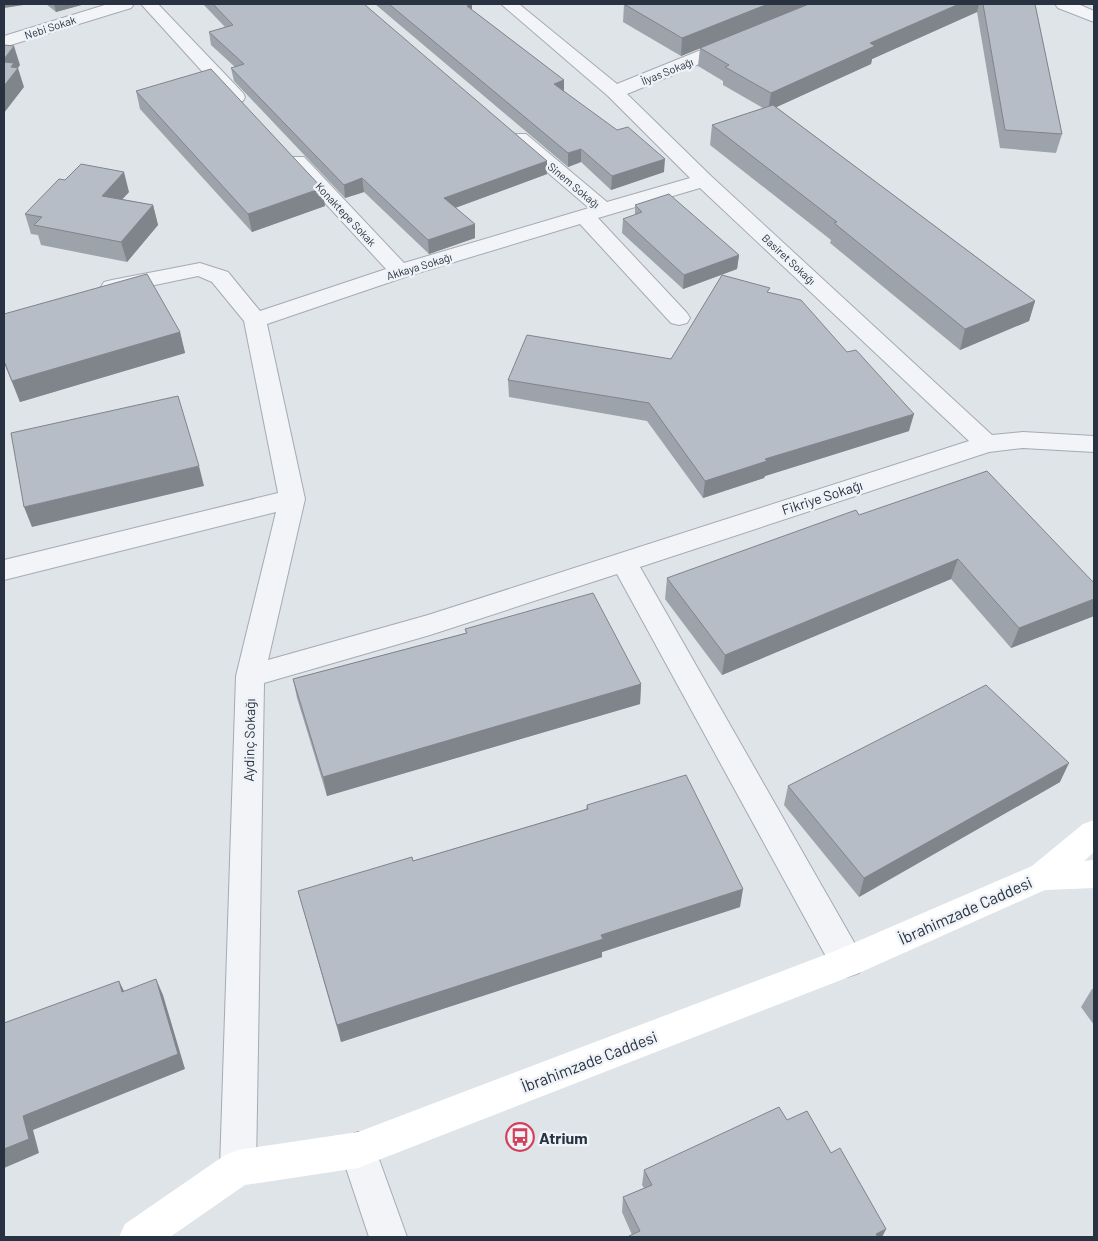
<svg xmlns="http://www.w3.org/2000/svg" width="1098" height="1241" viewBox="0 0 1098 1241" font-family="Barlow,sans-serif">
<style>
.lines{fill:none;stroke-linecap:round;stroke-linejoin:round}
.minor-casing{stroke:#a4abb3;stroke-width:2}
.minor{fill:#f2f4f7;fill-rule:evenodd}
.secondary{fill:#fff;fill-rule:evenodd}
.wall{fill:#9da3aa}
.shaded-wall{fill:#80848b}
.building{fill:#b7bdc6;stroke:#80848b}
.labels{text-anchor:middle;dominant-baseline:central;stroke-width:5;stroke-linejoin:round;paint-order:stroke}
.far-street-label{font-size:11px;fill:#283241;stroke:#eff2f6}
.street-label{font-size:14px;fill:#283241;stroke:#eff2f6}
.near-street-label{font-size:16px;fill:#283241;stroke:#eff2f6}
.near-poi-label{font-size:16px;font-weight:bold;fill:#283241;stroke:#eff2f6;text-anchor:start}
</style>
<rect width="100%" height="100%" fill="#dfe4e9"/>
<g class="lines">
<defs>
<g id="minor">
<polygon points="108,4 134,4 131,8 4,47 4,36"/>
<polygon points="141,4 158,4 243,93 245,97 243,101 229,101"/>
<path d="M501,4H519L617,84L728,39H740L743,43L740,47L627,94L711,176L992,435L1023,432L1094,436V452L1023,448L989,452L640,567L859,951L864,962L859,973L847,977L835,973L617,574L430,635L264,683L256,1168L251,1181L238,1186L225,1181L220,1168L236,676L276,512L4,580V560L278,493L244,321L212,282L198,276L112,294L104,292L101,287L104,282L112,280L200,263L228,272L260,311L386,269L290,165L287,161L290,157H304L404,263L589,208L512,142L509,138L512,134H526L607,202L690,178L608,96ZM700,188L969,441L428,615L268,660L305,499L267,324L408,276L580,224L671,323L679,325L687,323L690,318L687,313L598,218Z"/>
<polygon points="1055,4 1078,4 1094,11 1094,22 1058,8"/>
<polygon points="358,1132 371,1137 407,1237 369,1237 340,1150 345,1137"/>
</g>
</defs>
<use href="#minor" class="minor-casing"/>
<use href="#minor" class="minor"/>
<polygon class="secondary" points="1094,820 1094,852 1084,861 1094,860 1094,888 1045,890 859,973 358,1168 245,1185 170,1237 119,1237 125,1224 225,1155 238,1150 358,1132 835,951 1032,866 1083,824"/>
</g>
<g class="wall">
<polygon points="46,4 85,4 56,12"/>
<polygon points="203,4 364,4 547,174 455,208 475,238 429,254 364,192 345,198 234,81 231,68 235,67 211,45 209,32 225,27"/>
<polygon points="375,4 471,4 472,5 472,10 564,80 564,91 664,172 611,190 581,162 568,167"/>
<polygon points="624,4 1035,4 1062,134 1056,153 1000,148 977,12 872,59 871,64 776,107 1035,301 1029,321 960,350 830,243 831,240 710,145 712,125 763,108 723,85 723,81 698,66 700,48 681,56 623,22"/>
<polygon points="136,91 322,188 325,206 252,232 140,109"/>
<polygon points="129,192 122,199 153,205 158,225 127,262 41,245 38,235 31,234 25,214"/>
<polygon points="635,205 739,255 737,269 683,289 622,233 623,219 635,215"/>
<polygon points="769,292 909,431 765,476 764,478 703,498 647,421 509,397 508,380 671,359"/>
<polygon points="4,314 180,332 185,353 20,402 4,363"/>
<polygon points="859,515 1094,583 1094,616 1011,648 951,579 722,675 665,599 667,578"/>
<polygon points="465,629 641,684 640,704 327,796 297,698 293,679 466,633"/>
<polygon points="1060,782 859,897 784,805 788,786"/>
<polygon points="587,805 740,907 602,952 602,957 341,1042 298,891 413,861 586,809"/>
<polygon points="1094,988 1094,1025 1081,1007 1092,989"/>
<polygon points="787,1120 831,1153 886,1229 882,1237 629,1237 629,1236 632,1235 622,1212 623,1197 644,1188 642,1185 644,1170"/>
</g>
<g class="shaded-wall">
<polygon points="4,4 30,4 4,8"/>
<polygon points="54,4 85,4 56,12"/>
<polygon points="768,4 810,4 681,56 682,38"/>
<polygon points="959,4 979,4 977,12 872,59 871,64 768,111 771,93 870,43"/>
<polygon points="472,5 472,18 467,6"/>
<polygon points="14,46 20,65 18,68 24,87 4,113 4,59"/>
<polygon points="564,80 564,93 554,84"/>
<polygon points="581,149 581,162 568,167 568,153"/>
<polygon points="665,159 664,172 611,190 612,176"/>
<polygon points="547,161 547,174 444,212 444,198"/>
<polygon points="124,172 129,192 107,216 102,196"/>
<polygon points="362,178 364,192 345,198 344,185"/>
<polygon points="322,188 325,206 252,232 248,214"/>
<polygon points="153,205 158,225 127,262 121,242"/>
<polygon points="475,224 475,238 429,254 428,240"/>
<polygon points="739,255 737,269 683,289 684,275"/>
<polygon points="1035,301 1029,321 960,350 965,329"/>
<polygon points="180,332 185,353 20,402 12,381"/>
<polygon points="914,414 909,431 765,476 764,478 703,498 705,481 765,459"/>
<polygon points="199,466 204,486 32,527 24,507"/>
<polygon points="958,559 951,579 722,675 725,655"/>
<polygon points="1094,599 1094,616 1011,648 1019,628"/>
<polygon points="641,684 640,704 327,796 323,777"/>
<polygon points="1069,763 1060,782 859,897 864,878"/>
<polygon points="743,889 740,907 602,952 602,957 341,1042 337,1025 601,935"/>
<polygon points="156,979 163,995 185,1069 33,1130 39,1153 4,1168 4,1149 23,1116"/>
<polygon points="119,981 127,997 122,992"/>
<polygon points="886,1229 882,1237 874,1237 876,1234"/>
</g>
<g class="building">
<polygon points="213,4 364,4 547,161 444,198 475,224 428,240 362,178 344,185 231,68 244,64 209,32 233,25"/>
<polygon points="389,4 471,4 472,5 467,6 564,80 554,84 617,130 628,127 665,159 612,176 581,149 568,153"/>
<polygon points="624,4 768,4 682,38"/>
<polygon points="809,4 959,4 870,43 875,46 771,93 725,67 729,65 700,48"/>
<polygon points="983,4 1035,4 1062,134 1005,130"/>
<polygon points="4,45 14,46 4,59"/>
<polygon points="4,62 14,63 11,67 18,68 4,86"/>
<polygon points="211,69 322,188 248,214 136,91"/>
<polygon points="773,105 1035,301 965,329 834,223 837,222 712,125"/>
<polygon points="81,164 124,172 102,196 153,205 121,242 34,225 42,217 25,214 59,179 65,180"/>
<polygon points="669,194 739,255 684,275 623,219 642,212 635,205"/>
<polygon points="147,274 180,332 12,381 4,361 4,314"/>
<polygon points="722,275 770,288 767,292 801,300 847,352 856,350 914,414 765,459 767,461 705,481 649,403 508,380 527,335 671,359"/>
<polygon points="178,396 199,466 24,507 11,433"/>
<polygon points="987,471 1094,583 1094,599 1019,628 958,559 725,655 667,578 856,510 859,515"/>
<polygon points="593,593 641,684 323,777 293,679 467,633 465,629"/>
<polygon points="986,685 1069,763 864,878 788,786"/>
<polygon points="686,775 743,889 601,935 603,939 337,1025 298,891 412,857 413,861 588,809 587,805"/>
<polygon points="156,979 178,1054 23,1116 29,1139 4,1149 4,1023 119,981 122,992"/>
<polygon points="779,1107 787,1120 807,1111 831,1153 840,1148 886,1229 876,1234 878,1237 630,1237 629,1236 640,1231 623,1197 652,1185 644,1170"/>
</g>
<defs>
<symbol id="bus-ring" viewBox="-11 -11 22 22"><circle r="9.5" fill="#eff2f6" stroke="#d2415b" stroke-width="1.5"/><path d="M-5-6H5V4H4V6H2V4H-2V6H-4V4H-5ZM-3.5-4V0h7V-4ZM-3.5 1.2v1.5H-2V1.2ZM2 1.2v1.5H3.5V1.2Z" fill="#d2415b"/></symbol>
</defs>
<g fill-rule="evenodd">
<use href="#bus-ring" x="504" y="1121" width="32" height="32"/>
</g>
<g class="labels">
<g class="far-street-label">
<text transform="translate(50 27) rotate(-18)">Nebi Sokak</text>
<text transform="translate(667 71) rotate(-22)">İlyas Sokağı</text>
<text transform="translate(574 185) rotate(40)">Sinem Sokağı</text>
<text transform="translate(346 214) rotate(47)">Konaktepe Sokak</text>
<text transform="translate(789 259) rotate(43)">Basiret Sokağı</text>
<text transform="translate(419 266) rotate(-17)">Akkaya Sokağı</text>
</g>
<g class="street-label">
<text transform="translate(822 497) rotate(-18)">Fikriye Sokağı</text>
<text transform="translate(249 740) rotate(-89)">Aydinç Sokağı</text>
</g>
<g class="near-street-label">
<text transform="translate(965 910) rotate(-24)">İbrahimzade Caddesi</text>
<text transform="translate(589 1061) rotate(-21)">İbrahimzade Caddesi</text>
</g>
<g class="near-poi-label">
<text x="539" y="1137">Atrium</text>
</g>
</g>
<rect width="1098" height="1241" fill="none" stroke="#283241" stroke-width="10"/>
</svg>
